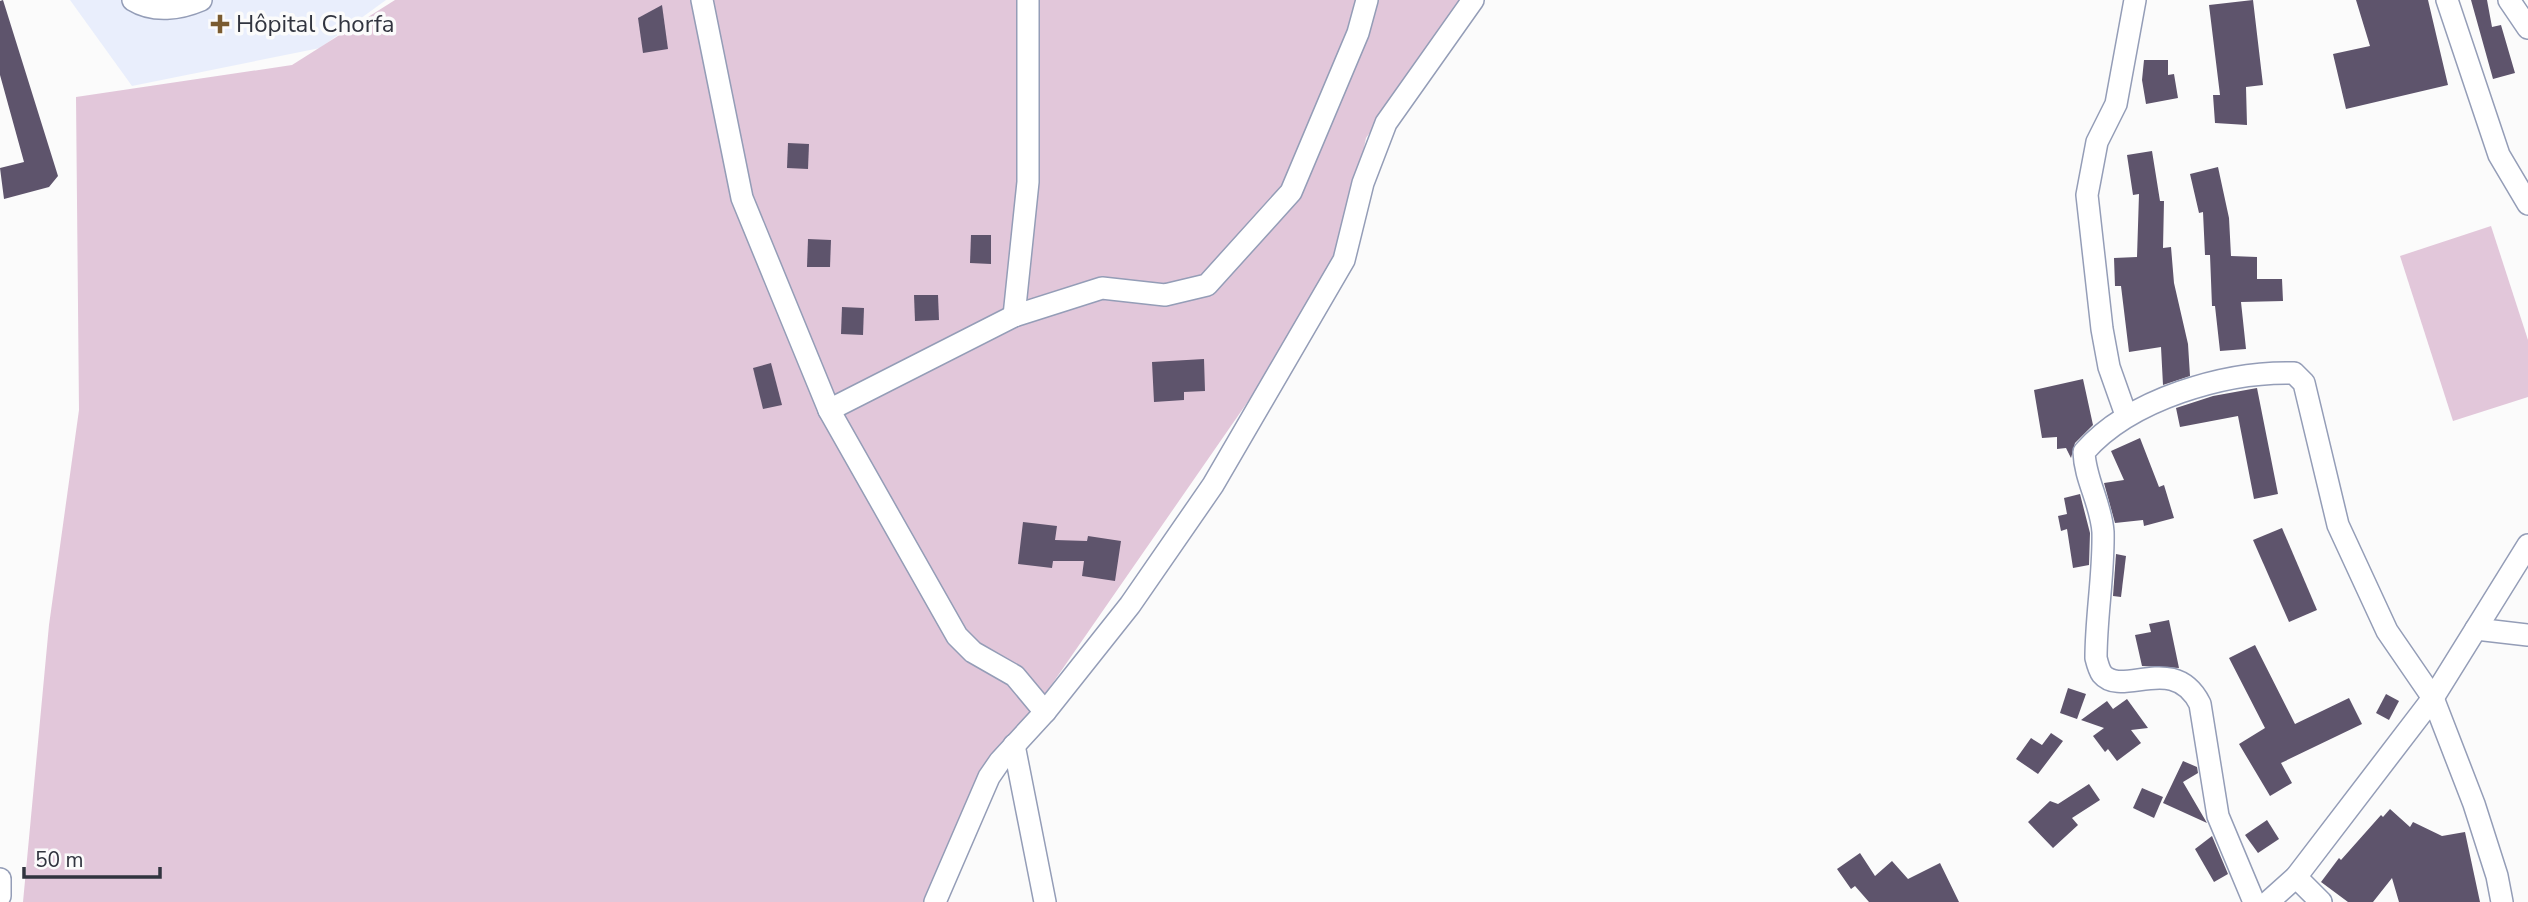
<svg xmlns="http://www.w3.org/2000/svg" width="2528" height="902" viewBox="0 0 2528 902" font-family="'Nunito Sans',sans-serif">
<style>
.built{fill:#e9eefc}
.green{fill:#e2c7da}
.building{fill:#5e546c}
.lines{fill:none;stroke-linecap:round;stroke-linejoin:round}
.minor-casing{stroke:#949db7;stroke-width:24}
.minor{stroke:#fff;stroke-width:21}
.poi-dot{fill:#7a5b30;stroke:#fbfbfb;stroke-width:2.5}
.labels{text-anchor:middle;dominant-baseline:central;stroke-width:7;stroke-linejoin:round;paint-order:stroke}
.poi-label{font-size:24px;fill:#31343f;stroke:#fbfbfb;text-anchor:start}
</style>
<rect width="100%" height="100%" fill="#fbfbfb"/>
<polygon class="built" points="70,0 386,0 320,48 132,86"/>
<g class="green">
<polygon points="395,0 1464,0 1366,138 1339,270 1014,739 939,902 23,902 49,625 79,410 76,97 292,65"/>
<polygon points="2491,226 2528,340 2528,397 2453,421 2400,256"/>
</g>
<g class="building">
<polygon points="3,0 58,176 49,187 4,199 0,168 24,162 0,75 0,1"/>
<polygon points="2253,0 2263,85 2246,87 2247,125 2215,123 2213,95 2220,95 2209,5"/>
<polygon points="2356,0 2428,0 2448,85 2346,109 2333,54 2370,46"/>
<polygon points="2471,0 2487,0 2492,27 2501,25 2515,73 2493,79"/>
<polygon points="662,5 668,49 643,53 638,18"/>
<polygon points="2144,60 2168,60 2168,75 2174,74 2178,98 2146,104 2142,80"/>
<polygon points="788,143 809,144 808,169 787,168"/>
<polygon points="2152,151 2160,201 2164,201 2163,248 2171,247 2174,283 2188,344 2190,376 2163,385 2161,347 2129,352 2121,286 2115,286 2114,258 2137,257 2139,194 2133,195 2127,155"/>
<polygon points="2218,167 2229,218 2231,256 2257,257 2257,279 2282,279 2283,301 2241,302 2246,349 2220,351 2215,306 2212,306 2210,255 2205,255 2203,212 2199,213 2190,174"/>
<polygon points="971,235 991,235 991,264 970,263"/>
<polygon points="808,239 831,240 830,267 807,267"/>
<polygon points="914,295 938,295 939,320 915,321"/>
<polygon points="842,307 864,308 863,335 841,334"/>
<polygon points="1204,359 1205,391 1184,392 1184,400 1154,402 1152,362"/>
<polygon points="771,363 782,405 763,409 753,368"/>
<polygon points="2083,379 2093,425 2075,443 2071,458 2066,448 2057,449 2057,437 2042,438 2034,390"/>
<polygon points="2257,388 2278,494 2254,499 2238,416 2180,427 2176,408 2213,396"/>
<polygon points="2140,438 2159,487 2164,485 2174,518 2144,526 2143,520 2115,523 2104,483 2124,480 2111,451"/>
<polygon points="2080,494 2090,533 2089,565 2073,568 2067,529 2061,531 2058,516 2067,514 2064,498"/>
<polygon points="1023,522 1057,526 1055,540 1087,541 1088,536 1121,541 1115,581 1082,576 1084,561 1053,561 1052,568 1018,564"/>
<polygon points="2282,528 2317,610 2289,622 2253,540"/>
<polygon points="2116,554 2126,556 2121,597 2113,596"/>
<polygon points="2169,620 2179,668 2142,666 2135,635 2151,632 2149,624"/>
<polygon points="2255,645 2295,724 2349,698 2362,724 2281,763 2292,783 2270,796 2239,744 2265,728 2229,658"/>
<polygon points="2068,688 2086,694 2077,719 2060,713"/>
<polygon points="2386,694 2399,701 2389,720 2376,713"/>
<polygon points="2127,699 2148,728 2131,730 2141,743 2117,761 2108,749 2105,752 2093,736 2104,728 2081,720 2107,701 2113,709"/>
<polygon points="2051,733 2063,741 2038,774 2016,759 2031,738 2042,745"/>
<polygon points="2183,761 2197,767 2198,773 2183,782 2207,823 2163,803"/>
<polygon points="2089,784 2100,800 2072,818 2078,825 2053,848 2028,822 2050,801 2058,804"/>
<polygon points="2142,788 2163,797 2154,818 2133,808"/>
<polygon points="2390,809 2410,827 2413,822 2442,836 2465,832 2480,902 2399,902 2392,878 2373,902 2348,902 2321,882 2339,858 2341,860 2381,815 2383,817"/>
<polygon points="2267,820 2279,839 2258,853 2245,835"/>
<polygon points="2212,836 2228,874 2214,882 2195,849"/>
<polygon points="1860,853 1875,876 1892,861 1908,879 1940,863 1959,902 1869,902 1855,886 1851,889 1837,869"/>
</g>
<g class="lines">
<defs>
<g id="minor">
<path d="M133,0C154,13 180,9 201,0"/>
<polyline points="702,0 742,198 829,410 957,636 973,652 1015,676 1045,712"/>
<polyline points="2447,0 2499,155 2528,204"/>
<polyline points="2509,0 2528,28"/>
<polyline points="1014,316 1028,182 1028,0"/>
<polyline points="829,410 1014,316 1102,288 1165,295 1207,285 1291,192 1358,33 1367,0"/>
<polyline points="2126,415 2109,367 2102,329 2087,195 2097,142 2116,104 2135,0"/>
<polyline points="2476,629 2528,635"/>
<polyline points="1014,745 1045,902"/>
<polyline points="2296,877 2321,902"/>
<polyline points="0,879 0,896"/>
<polyline points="935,902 989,777 1000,761 1045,712 1130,605 1213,485 1344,260 1363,183 1386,123 1473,0"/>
<path d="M2254,902L2218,816L2200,704C2174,652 2122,698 2102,674C2099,670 2097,662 2096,658C2096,616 2104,573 2103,532C2101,503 2085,480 2084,452C2130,399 2226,371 2294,373L2304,383L2338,525L2387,631L2433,698L2474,804L2497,876L2502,902"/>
<polyline points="2268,902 2296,877 2433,698 2528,545"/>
</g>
</defs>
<use href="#minor" class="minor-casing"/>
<use href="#minor" class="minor"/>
</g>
<path class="poi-dot" d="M216.5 13.5h7v7h7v7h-7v7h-7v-7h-7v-7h7z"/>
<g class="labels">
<g class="poi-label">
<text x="236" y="24">Hôpital Chorfa</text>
</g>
</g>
<path d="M24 867v10h136v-10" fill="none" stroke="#31343f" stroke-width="3.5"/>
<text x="35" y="867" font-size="21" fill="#31343f" stroke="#fbfbfb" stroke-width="5" paint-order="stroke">50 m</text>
</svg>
